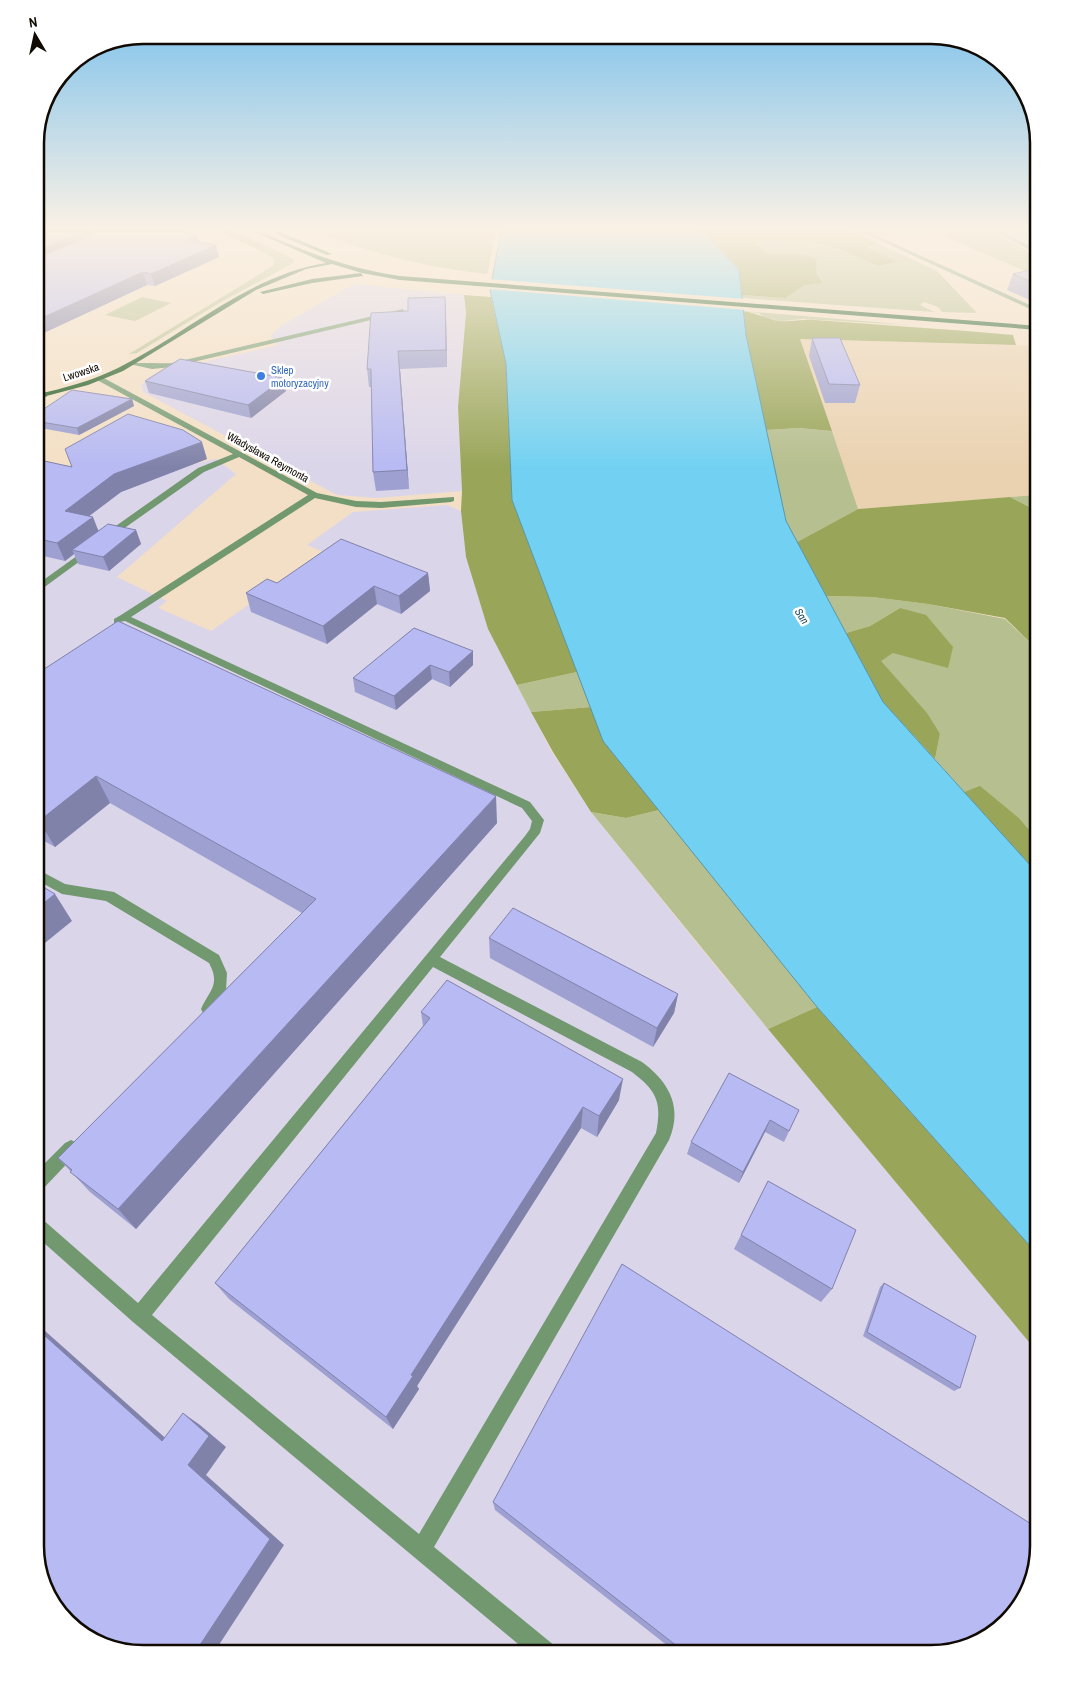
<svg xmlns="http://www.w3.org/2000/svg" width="1074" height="1689" viewBox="0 0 1074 1689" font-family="'Archivo Narrow',sans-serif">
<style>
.built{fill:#ead2b1}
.industrial{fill:#dbd5ea}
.green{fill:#b6bf8f}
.forest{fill:#99a559}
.water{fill:#72d1f2;stroke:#5595aa}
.pier{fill:#f3dfc5}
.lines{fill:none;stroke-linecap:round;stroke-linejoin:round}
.minor{fill:#729870;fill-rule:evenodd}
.major{fill:#18551b;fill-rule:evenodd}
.wall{fill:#9da0d1}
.shaded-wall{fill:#8082aa}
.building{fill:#b7baf3;stroke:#8082aa}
.shop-dot{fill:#3f7fe0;stroke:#fff;stroke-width:2}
.labels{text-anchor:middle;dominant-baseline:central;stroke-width:5;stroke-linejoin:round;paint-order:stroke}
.far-shop-label{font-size:11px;fill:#366cbe;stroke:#fff;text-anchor:start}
.far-street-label{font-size:11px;fill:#110a03;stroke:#fff}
.far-water-label{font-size:11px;font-style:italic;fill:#204a58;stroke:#fff}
.rim{fill:none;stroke:#110a03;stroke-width:2.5}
</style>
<rect width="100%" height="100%" fill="#f3dfc5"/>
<polygon class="built" points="800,339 1039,346 1039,495 858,509"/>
<g class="industrial">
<polygon points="1000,231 1039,231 1039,254"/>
<polygon points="354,284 464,295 466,313 458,407 462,491 377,498 337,495 143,392 141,385 150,377 164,371 279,345 270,336 281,326"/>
<polygon points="216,459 236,474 117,577 167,601 158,608 211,631 324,552 307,545 353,512 447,505 461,511 466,557 488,629 552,752 591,812 722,974 1039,1354 1039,1547 932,1654 136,1654 83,1636 46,1594 35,1547 35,477 140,476"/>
</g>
<g class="green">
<path d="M315,231H496L487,274C424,267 374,254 315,231Z"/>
<polygon points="932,231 990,231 1039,257 1039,277"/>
<polygon points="766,240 810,242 839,249 878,266 896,262 866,246 877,243 937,271 977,313 942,312 938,307 924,302 920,305 934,312 742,298 742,295 784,298 805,285 797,254 768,254 756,244"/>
<polygon points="261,243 293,259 293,263 221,302 137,353 129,354 273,266 274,260 270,256 253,247 260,247"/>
<polygon points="142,297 171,303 135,321 105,315"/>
<polygon points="743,311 910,325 803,319 782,321 765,318 759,313"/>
<polygon points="799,428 832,431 858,509 797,542 786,521 766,430"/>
<polygon points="1039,495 1039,512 1010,497"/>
<polygon points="826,596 872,597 928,604 1005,619 1039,651 1039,841 1019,818 980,787 964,792 935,759 940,734 880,661 893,653 900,608 870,626 846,633"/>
<polygon points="577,672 591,707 531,712 517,685"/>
<polygon points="659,810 817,1007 768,1029 591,812 626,818"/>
</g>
<g class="forest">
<polygon points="217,231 230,231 261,243 260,247 253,247"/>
<polygon points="700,231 853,231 877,243 867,247 897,262 878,266 839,249 810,242 766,240 756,244 768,254 797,254 817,259 816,273 822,283 805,285 785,298 742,295 739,269 705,233"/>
<polygon points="464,295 491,297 506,364 512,500 577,672 517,685 488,629 466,557 461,511 462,491 458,407 466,313"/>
<path d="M743,311C757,313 766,319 780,321C791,322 803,319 814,320C880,325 947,329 1013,335L1016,345L800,339L832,431L799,428L766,430L746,335Z"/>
<polygon points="1010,497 1039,512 1039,651 1005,618 928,604 872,597 826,596 797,542 858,509"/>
<polygon points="900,608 926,615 953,647 948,668 893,653 881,661 927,713 940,734 935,759 883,702 846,633 870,626"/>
<polygon points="591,707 603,741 659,810 626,818 591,812 553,752 531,712"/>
<polygon points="980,786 1019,818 1039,841 1039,875 964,792"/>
<polygon points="817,1007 1039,1256 1039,1354 768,1029"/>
</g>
<polygon class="water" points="501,231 700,231 704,233 739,270 746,335 786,521 883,702 1039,875 1039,1256 817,1007 603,741 512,500 506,364 490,290"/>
<polygon class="pier" points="489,279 745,299 746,310 488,289"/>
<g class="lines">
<g class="minor">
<polygon points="859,231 866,231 1039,309 1039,313"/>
<polygon points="994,231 1001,231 1039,251 1039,255"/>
<path d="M403,309L405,312L172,367L152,369L129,364C131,362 164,364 172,363Z"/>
<path d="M100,376L317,493L356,501L381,502L454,497V501L451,502L381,508L356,507L315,498L131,617L530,802L544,820L540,833L440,957L642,1062C669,1082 683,1107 669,1140L434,1547L555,1646L558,1654H530L133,1322L35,1235V1216L41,1218L138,1303L525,836L530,829L532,821L522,808L125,621L114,623V619L121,615L308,495L239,457L204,472L109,539H103V535L198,468L233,454L97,380L96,378ZM433,967L632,1072C657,1091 662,1102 656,1133L419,1534L152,1315Z"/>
<polygon points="35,383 47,393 47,397 41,397 35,390"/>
<polygon points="88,548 91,549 91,553 35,594 35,586"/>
<path d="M35,868L65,884L114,892L219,955L227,973L226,991L213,1013L208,1015L203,1013L201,1009C209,991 221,985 209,963L106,901L62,894L35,879Z"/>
<polygon points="71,1140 77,1143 79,1148 77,1153 41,1191 35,1193 35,1173 65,1143"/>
</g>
<g class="major">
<path d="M252,231H259C305,252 350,269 400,276L1039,326V330L400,280L362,273L332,264L306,269L256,290L123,371L88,385L35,399V395C64,388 92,381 118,368C188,333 247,276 326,263Z"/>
<polygon points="276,232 280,232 332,254 327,255 276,234"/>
<polygon points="361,273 363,276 312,283 263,294 260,292 312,279"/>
</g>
</g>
<g class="wall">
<polygon points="35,231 197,235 199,242 219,257 155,286 147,285 35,337"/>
<polygon points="1039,268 1039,304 1007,290 1013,274"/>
<polygon points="445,297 446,314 447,367 400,369 409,489 376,491 373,472 371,387 369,387 367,369 408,311"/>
<polygon points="812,338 860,385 855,403 825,403 809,356"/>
<polygon points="145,381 286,391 251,418 149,393"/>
<polygon points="132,399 134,406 79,435 35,427 35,415"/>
<polygon points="35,459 72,467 207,459 121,492 89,516 99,531 136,530 141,544 109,571 78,564 74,554 65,561 39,555 35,558"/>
<polygon points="428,573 430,591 401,614 377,604 327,644 251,612 246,593 277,583"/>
<polygon points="473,651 473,665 450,687 432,679 396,710 355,692 353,678"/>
<polygon points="35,675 497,823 136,1229 90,1192 58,1158 302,913 110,803 55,847 35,836"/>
<polygon points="489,938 678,994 674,1013 653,1047 490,958"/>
<polygon points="421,1012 619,1100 597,1137 581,1128 417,1386 419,1389 393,1429 229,1299 215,1283 423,1026"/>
<polygon points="799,1110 784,1142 765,1132 739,1183 687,1154 691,1142"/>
<polygon points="768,1181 832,1289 821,1302 734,1249"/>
<polygon points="884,1283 960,1388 954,1391 863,1336 880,1287"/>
<polygon points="493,1502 932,1654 678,1654 495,1510"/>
</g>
<g class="shaded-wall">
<polygon points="85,231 117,231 35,266 35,252"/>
<polygon points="197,235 200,247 187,240"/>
<polygon points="216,245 219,257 155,286 151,274"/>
<polygon points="143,272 147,285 35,337 35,321"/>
<polygon points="445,297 446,314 447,367 446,350"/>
<polygon points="398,351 400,369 409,489 407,470"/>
<polygon points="284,378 286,391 251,418 248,405"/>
<polygon points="132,399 134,406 79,435 77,428"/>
<polygon points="202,442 207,459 121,492 72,529 65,511 114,474"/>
<polygon points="93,517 100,535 72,550 74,554 65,561 57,543"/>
<polygon points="136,530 141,544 109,571 103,557"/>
<polygon points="35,546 39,555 35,558"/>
<polygon points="428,573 430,591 401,614 399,596"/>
<polygon points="374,586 377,604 327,644 323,626"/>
<polygon points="473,651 473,665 450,687 449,672"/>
<polygon points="430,665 432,679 396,710 394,696"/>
<polygon points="96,776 110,803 55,847 39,821"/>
<polygon points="496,796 497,823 136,1229 118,1209"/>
<polygon points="55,894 72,921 35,951 35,910"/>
<polygon points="678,994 674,1013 653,1047 657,1028"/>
<polygon points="623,1079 619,1100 597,1137 599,1116"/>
<polygon points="583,1107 581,1128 417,1386 419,1389 393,1429 386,1417 411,1375"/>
<polygon points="770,1120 765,1132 739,1183 743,1172"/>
<polygon points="35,1322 180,1451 162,1441 35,1327"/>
<polygon points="183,1413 200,1425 226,1447 206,1475 284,1545 213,1654 194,1654 188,1465"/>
</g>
<g class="building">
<polygon points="35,231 85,231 35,252"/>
<polygon points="101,231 180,231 197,235 187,240 216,245 151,274 143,272 35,321 35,259"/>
<polygon points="1039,268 1039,285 1013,274"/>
<polygon points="445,297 446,350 398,351 407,470 373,472 371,369 367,369 371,313 408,311 408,298"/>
<polygon points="812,338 840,338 860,385 829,384"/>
<polygon points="180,359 284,378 248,405 145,381"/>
<polygon points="72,390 132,399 77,428 35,421 35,415"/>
<polygon points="128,414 183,430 202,442 114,474 65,511 93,517 57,543 35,538 35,459 72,467 65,449"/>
<polygon points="108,524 136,530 103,557 72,550"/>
<polygon points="341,539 428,573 399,596 374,586 323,626 246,593 267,579 277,583"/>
<polygon points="118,621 496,796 118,1209 70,1172 72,1170 58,1158 316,899 96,776 39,821 35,818 35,675"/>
<polygon points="414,628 473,651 449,672 430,665 394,696 353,678"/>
<polygon points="35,882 55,894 35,910"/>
<polygon points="513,908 678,994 657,1028 489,938"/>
<polygon points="447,980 623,1079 599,1116 583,1107 411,1375 413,1376 386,1417 215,1283 430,1018 421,1012"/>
<polygon points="729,1073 799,1110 789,1131 770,1120 743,1172 691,1142"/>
<polygon points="768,1181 856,1230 832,1289 741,1235"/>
<polygon points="622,1264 1039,1529 1039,1547 1024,1601 979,1643 932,1654 687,1654 493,1502"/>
<polygon points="884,1283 976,1336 960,1388 867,1332"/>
<polygon points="35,1327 162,1441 183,1413 209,1436 188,1465 270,1539 194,1654 136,1654 83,1636 46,1594 35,1547"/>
</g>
<linearGradient id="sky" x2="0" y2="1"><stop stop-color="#79c0ec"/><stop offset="0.49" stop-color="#faf1e5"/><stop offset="1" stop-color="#faf1e5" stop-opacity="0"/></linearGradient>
<rect width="1074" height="468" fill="url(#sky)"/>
<circle class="shop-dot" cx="261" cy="376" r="5"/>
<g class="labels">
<g class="far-shop-label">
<text x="271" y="370">Sklep<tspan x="271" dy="13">motoryzacyjny</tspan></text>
</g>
<g class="far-street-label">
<text transform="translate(81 372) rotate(-18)">Lwowska</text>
<text transform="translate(268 457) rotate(29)">Władysława Reymonta</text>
</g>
<g class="far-water-label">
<text transform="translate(802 616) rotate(56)">San</text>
</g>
</g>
<path d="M0 0H1074V1689H0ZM143 44H931A99 99 0 0 1 1030 143V1546A99 99 0 0 1 931 1645H143A99 99 0 0 1 44 1546V143A99 99 0 0 1 143 44Z" fill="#fff" fill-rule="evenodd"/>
<path class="rim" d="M143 44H931A99 99 0 0 1 1030 143V1546A99 99 0 0 1 931 1645H143A99 99 0 0 1 44 1546V143A99 99 0 0 1 143 44Z"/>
<g transform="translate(35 35) rotate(351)" stroke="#ffffff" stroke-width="4" paint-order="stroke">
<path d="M0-4L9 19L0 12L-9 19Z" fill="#110a03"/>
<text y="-8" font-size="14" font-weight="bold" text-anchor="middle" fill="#110a03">N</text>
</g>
</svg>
